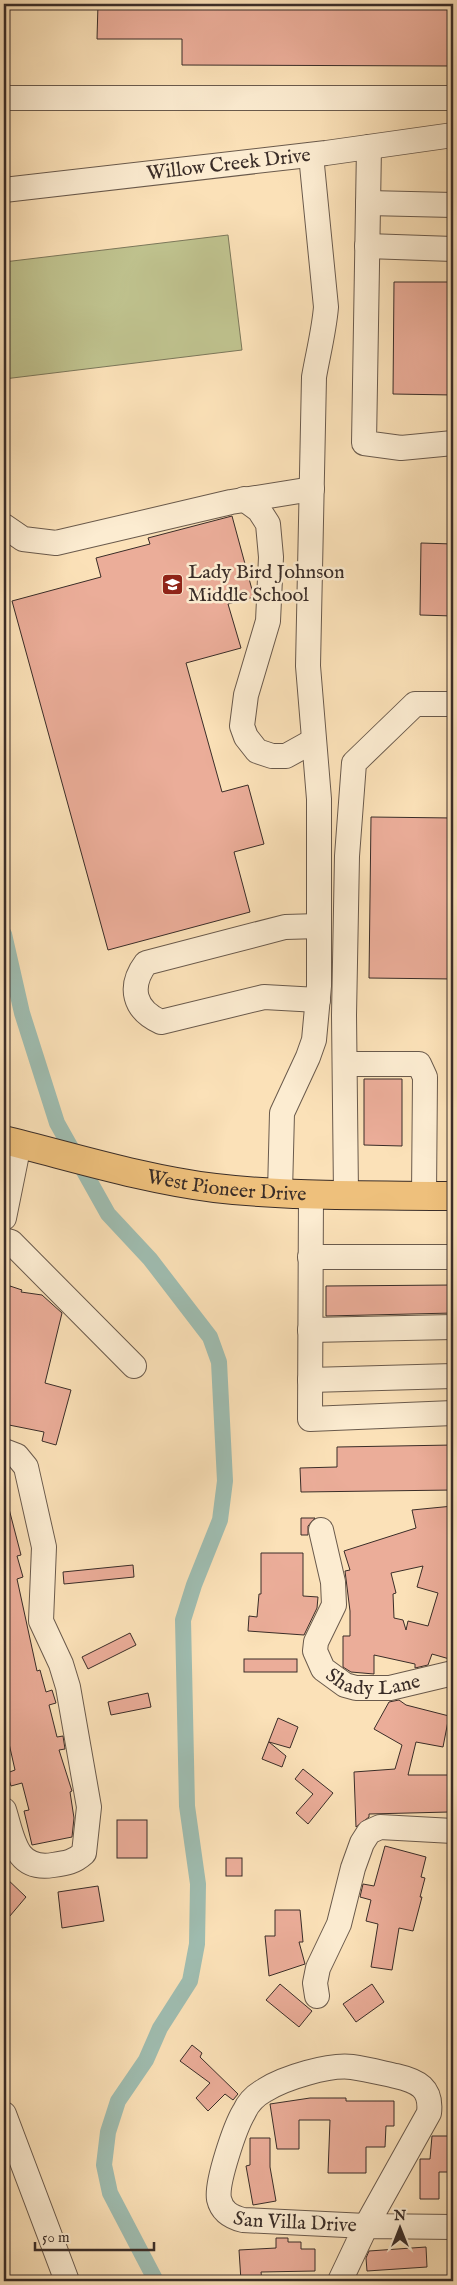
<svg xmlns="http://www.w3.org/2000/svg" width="457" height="2285" viewBox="0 0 457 2285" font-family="'IM FELL English',serif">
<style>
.green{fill:#bfc28e;stroke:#7c785b}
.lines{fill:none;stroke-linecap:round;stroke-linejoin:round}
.canal{stroke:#9fbdb1;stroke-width:16}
.building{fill:#ebad99;stroke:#3a2d28;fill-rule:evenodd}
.minor-casing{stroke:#6a5a4c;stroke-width:26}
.major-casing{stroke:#3a2d28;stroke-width:30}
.minor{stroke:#fcecd1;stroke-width:24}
.major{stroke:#eec07c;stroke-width:28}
.labels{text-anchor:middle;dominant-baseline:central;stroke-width:5;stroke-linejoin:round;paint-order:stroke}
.street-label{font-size:20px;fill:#3a2d28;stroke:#fcecd1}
.poi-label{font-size:20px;fill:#3a2d28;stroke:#fcecd1;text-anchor:start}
</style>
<rect width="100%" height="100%" fill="#fbe1b8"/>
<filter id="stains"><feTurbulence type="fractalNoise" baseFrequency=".004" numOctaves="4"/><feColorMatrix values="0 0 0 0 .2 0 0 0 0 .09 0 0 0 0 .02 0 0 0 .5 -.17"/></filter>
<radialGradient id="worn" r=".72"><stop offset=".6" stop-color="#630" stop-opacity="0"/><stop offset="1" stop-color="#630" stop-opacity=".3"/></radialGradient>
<polygon class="green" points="228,235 242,350 4,379 4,262"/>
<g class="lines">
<polyline class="canal" points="4,934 22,1013 57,1123 108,1214 150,1259 210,1337 219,1362 225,1481 220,1520 194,1585 183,1620 187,1806 198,1884 197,1944 190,1981 160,2028 146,2060 118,2101 108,2132 104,2165 110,2193 156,2281"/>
</g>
<g class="building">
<polygon points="98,4 453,4 453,66 182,65 182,39 97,39"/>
<polygon points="394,282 453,282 453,395 393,394"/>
<polygon points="232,516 254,597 228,604 241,648 186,663 222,792 248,785 264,844 234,852 250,912 108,950 12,601 101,577 96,558 150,544 148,538"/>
<polygon points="421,543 453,544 453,616 420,615"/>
<polygon points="371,817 453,818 453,979 369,978"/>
<polygon points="364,1079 402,1079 402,1146 364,1145"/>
<polygon points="453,1285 453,1313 326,1316 326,1286"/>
<polygon points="10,1286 22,1290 21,1292 42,1295 62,1313 45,1383 71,1390 56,1445 42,1441 44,1432 4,1424 4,1310"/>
<polygon points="453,1445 453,1490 301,1492 300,1468 337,1467 337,1447"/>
<polygon points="8,1505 21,1555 17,1556 23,1577 17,1579 37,1671 40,1670 46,1692 52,1690 56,1703 49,1705 57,1737 63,1736 65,1749 59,1750 72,1791 70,1792 74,1818 72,1837 32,1845 24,1811 29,1810 22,1783 11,1786 7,1773 15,1770 8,1739 4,1740 4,1506"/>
<path d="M453,1506V1660L432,1654L428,1665L415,1668V1664L374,1655V1674L351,1672L343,1667V1636H350V1611L345,1571L350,1570L344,1551L416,1528L412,1510ZM423,1566L417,1587L438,1593L428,1626L408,1621L406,1630L403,1620L394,1618L393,1594L396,1593L391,1573Z"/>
<polygon points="301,1518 315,1518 308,1526 308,1535 301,1535"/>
<polygon points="261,1553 303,1553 303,1596 318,1597 317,1608 304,1635 248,1631 249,1616 257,1617 259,1594 261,1594"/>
<polygon points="133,1565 134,1577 64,1584 63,1572"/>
<polygon points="130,1633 136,1645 88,1669 82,1657"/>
<rect x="244" y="1659" width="53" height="13"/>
<polygon points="148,1693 151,1707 111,1715 108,1702"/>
<polygon points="399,1700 406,1705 449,1716 443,1747 416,1742 408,1775 449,1775 449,1812 369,1814 369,1817 356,1827 354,1772 395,1769 402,1745 374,1729 389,1702"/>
<polygon points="278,1718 298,1727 290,1748 269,1742 286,1756 282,1767 262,1759"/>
<polygon points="303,1769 333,1793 308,1824 296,1813 313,1794 295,1779"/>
<rect x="117" y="1820" width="30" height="38"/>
<polygon points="385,1846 426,1857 421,1877 425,1878 420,1897 422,1897 413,1931 399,1928 392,1970 371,1967 378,1924 366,1921 371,1900 360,1897 363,1884 374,1886"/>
<rect x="226" y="1858" width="16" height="18"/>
<polygon points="4,1876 26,1897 4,1923"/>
<polygon points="98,1886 104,1921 62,1928 58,1892"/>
<polygon points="275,1910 300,1910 303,1942 299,1942 305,1964 269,1976 265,1936 275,1936"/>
<polygon points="280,1984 312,2011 299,2027 266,2000"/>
<polygon points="372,1984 384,2002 356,2022 343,2004"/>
<polygon points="192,2045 202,2053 200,2057 238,2094 233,2100 225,2094 208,2111 196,2098 210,2083 180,2061"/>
<polygon points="310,2098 346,2098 346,2101 394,2101 394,2126 386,2126 385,2147 366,2147 366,2173 328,2173 330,2120 299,2120 299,2149 277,2149 270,2104"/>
<polygon points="432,2136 453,2136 453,2172 439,2172 439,2199 420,2199 420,2159 430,2159"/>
<polygon points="250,2138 270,2138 270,2167 276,2201 253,2205 246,2166 250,2165"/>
<polygon points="276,2238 288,2238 288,2242 301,2242 301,2249 315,2249 315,2271 261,2272 262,2281 241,2281 239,2250 276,2248"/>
<polygon points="426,2247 427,2267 367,2271 366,2258 369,2251"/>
</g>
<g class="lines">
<defs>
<g id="minor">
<polyline points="4,98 453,98"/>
<polyline points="369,147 364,443 401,448 453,443"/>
<path id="s1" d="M4,190L326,153L453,135"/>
<polyline points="368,203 453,205"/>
<polyline points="367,246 453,249"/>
<polyline points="244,499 259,510 268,524 271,557 268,621 246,695 242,726 246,737 257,751 272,756 286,756 313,741"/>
<polyline points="4,526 23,539 56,543 231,502 312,489"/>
<path d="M318,1000L264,997L161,1022C134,1010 128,987 146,963L285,927L319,926"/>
<polyline points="345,1064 419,1064 425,1077 424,1195"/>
<path d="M280,1192L282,1113L308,1057L314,1040L319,986V799L308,666L314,377C318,354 324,331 326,307L311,155"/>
<polyline points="311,1193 310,1419 453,1413"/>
<polyline points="346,1194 344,1015 347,856 354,763 415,704 453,704"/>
<polyline points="4,1218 19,1144"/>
<polyline points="4,1240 11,1242 134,1366"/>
<polyline points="310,1257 453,1257"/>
<polyline points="310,1330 453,1327"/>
<polyline points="310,1380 453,1376"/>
<path d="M4,1451L17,1456L26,1467L44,1547L41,1621L61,1664L68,1687L89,1807L84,1853C74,1862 67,1863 53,1865C15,1871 13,1838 4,1810"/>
<path id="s2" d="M321,1530L333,1582L334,1605L316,1642L315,1651L323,1669L345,1685L356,1688H390L453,1673"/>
<polyline points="317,1996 315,1983 318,1968 339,1924 353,1868 362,1843 369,1832 380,1827 453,1831"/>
<polyline points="4,2114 67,2281"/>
<path id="s3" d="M340,2281L366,2226L429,2113C432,2088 418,2081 396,2076C382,2073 367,2069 352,2067C329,2064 284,2078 265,2090C256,2095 248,2103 244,2112C235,2127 216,2183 219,2199C222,2212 231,2217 243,2220L366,2226L453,2227"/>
</g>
<g id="major">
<path id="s4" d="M4,1140C73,1157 143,1179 215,1188C291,1197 376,1195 453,1196"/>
</g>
</defs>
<use href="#minor" class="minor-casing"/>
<use href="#major" class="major-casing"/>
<use href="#minor" class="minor"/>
<use href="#major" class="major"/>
</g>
<defs>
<symbol id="school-square" viewBox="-11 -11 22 22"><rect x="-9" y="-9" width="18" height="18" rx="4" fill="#8f2418" stroke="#fcecd1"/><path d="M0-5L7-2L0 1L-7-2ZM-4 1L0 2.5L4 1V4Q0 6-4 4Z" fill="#fff"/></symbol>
</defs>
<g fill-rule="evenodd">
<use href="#school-square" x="160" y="572" width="25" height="25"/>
</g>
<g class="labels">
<g class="street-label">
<text stroke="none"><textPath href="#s1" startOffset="226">Willow Creek Drive</textPath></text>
<text stroke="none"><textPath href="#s4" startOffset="228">West Pioneer Drive</textPath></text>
<text stroke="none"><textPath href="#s2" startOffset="201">Shady Lane</textPath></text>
<text stroke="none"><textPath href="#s3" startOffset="591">San Villa Drive</textPath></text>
</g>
<g class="poi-label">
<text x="188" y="572">Lady Bird Johnson<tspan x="188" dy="23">Middle School</tspan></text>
</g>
</g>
<rect width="457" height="2285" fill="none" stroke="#fbe1b8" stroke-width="20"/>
<rect x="5" y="5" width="447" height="2275" fill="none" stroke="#3a2d28" stroke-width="2.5"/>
<rect x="10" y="10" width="437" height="2265" fill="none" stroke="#3a2d28"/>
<g transform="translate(400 2228)" stroke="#fcecd1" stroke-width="4" paint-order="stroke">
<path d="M0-4L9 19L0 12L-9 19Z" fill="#3a2d28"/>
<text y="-8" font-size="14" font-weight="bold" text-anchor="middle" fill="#3a2d28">N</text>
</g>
<path d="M35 2242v8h119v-8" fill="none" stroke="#3a2d28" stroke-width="2.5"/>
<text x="42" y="2242" font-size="15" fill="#3a2d28" stroke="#fcecd1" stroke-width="4" paint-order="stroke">50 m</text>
<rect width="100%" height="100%" filter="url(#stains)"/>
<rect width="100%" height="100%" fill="url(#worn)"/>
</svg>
